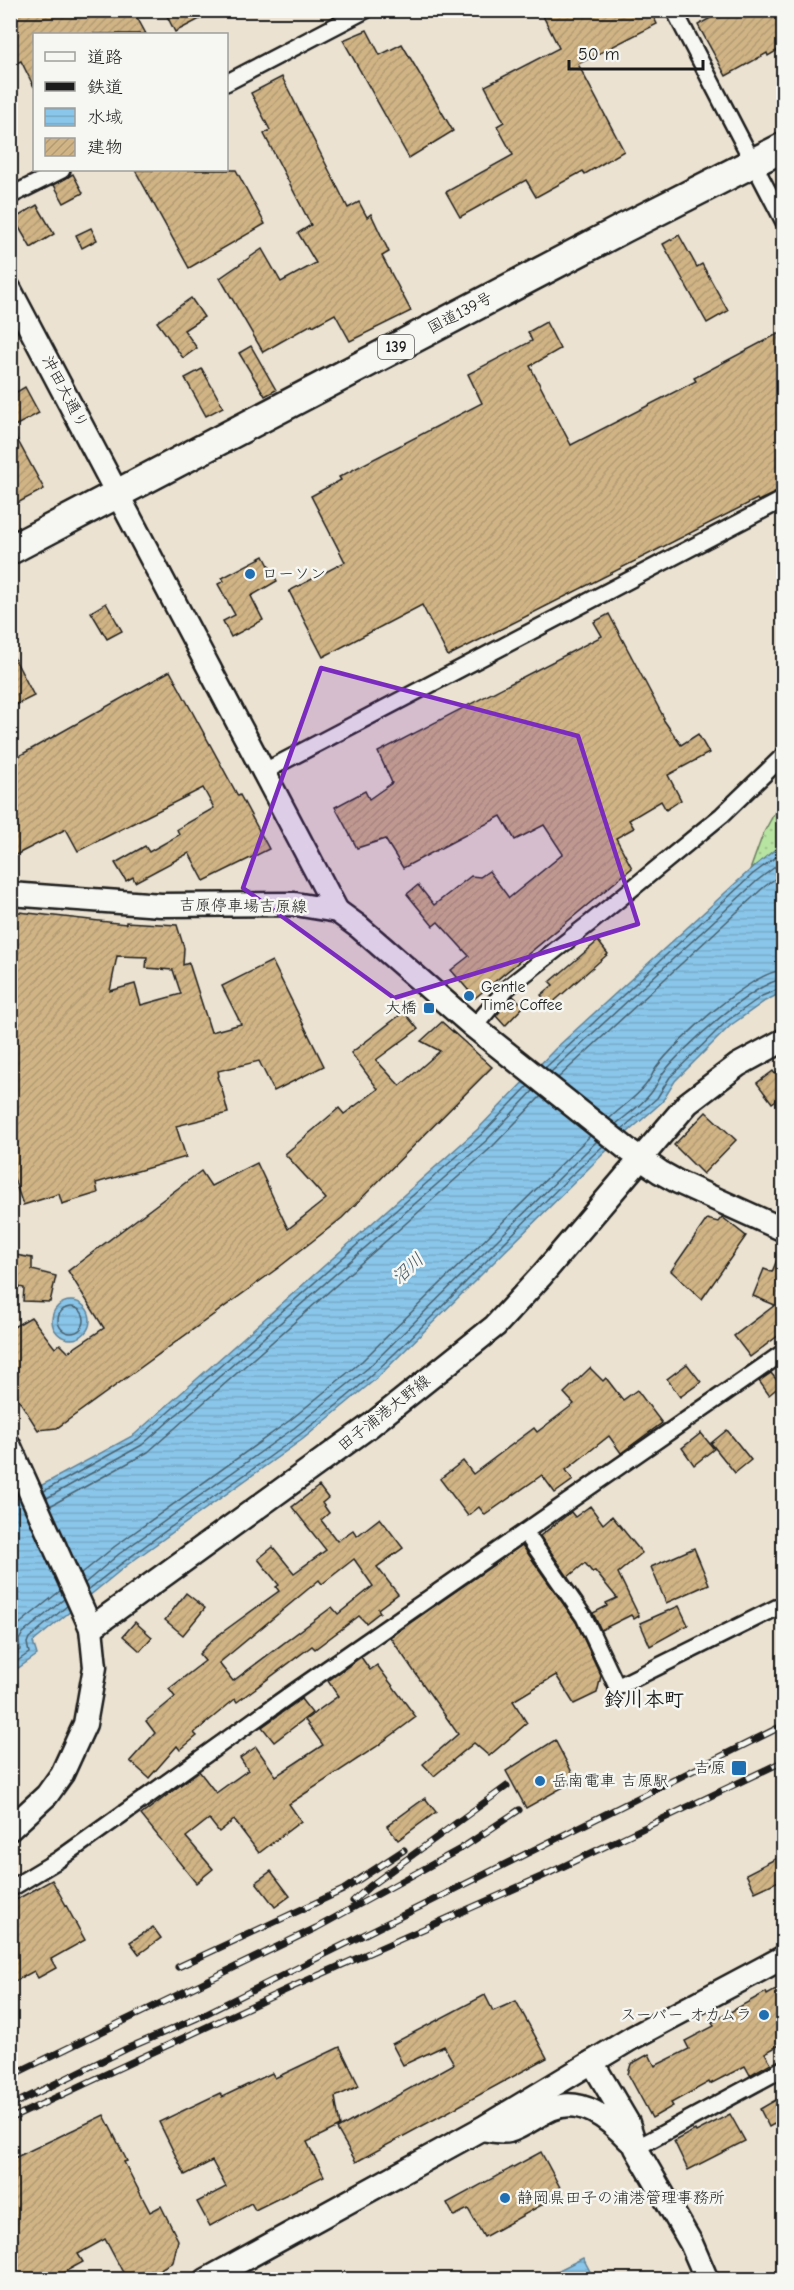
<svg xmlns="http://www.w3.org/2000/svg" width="794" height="2290" viewBox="0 0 794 2290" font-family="'Comic Neue','Klee One',sans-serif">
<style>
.grass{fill:url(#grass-dots);stroke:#6a805f;stroke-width:1.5}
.water{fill:url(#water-rules);stroke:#5e8298;stroke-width:1.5}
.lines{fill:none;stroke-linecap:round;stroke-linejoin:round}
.shore{stroke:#48606e;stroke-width:1.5}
.building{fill:url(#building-hatch);stroke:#1c1c1c;stroke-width:1.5;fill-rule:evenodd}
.street-casing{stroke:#1c1c1c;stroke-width:20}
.secondary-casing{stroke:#1c1c1c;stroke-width:27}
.highway-casing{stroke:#1c1c1c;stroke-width:33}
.street{stroke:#f6f6f2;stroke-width:15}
.secondary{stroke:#f6f6f2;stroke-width:22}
.highway{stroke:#f6f6f2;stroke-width:28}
.rail-casing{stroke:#1c1c1c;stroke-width:7}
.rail{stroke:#f6f6f2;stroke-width:4.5;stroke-dasharray:14;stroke-linecap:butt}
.marked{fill:#7b2cbf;fill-opacity:0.2;stroke:#7b2cbf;stroke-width:4.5;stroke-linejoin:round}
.poi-dot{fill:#1f6fb2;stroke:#f6f6f2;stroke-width:2}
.labels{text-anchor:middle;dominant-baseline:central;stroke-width:5;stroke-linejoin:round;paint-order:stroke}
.shield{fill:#f6f6f2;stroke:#5d5d5c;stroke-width:1.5}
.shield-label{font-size:15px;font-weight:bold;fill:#1c1c1c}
.street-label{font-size:16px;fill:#1c1c1c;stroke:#f6f6f2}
.poi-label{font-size:16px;fill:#1c1c1c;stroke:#f6f6f2;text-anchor:start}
.water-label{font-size:18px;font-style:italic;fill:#425864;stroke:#f6f6f2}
.quarter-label{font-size:20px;font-weight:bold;fill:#1c1c1c;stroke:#f6f6f2}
</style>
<defs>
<pattern id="grass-dots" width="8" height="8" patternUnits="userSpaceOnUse" patternTransform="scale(1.5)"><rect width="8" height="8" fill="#b8e4a2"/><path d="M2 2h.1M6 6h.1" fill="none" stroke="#9ec38b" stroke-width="1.8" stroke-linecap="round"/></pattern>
<pattern id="water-rules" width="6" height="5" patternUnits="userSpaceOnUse" patternTransform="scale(1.5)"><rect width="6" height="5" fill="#8ac6ea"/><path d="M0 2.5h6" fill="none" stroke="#76aac8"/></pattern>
<pattern id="building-hatch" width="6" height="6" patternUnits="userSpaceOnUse" patternTransform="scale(1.5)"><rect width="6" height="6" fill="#d0b485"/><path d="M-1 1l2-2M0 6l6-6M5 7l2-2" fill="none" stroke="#b29a72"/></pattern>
</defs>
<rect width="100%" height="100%" fill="#ebe2d1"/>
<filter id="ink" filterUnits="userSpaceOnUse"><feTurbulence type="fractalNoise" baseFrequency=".0167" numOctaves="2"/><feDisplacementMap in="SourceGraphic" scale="12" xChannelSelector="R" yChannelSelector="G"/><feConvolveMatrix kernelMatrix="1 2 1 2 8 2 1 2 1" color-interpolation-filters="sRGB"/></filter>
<g filter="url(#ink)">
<polygon class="grass" points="783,797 783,843 750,870 763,834"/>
<g class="water">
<polygon points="783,843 783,992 765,1001 731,1025 675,1081 662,1102 603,1154 377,1378 303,1439 127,1565 33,1642 37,1655 11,1673 11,1502 134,1435 478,1129 555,1049 750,870"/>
<circle cx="71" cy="1320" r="19"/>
<polygon points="583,2258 594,2279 541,2279"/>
</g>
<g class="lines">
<g class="shore">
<polyline points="545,1068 753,874 784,851"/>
<polyline points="551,1072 758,880 784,860"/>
<polyline points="558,1078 764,887 784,872"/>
<path d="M609,1119C620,1108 634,1099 644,1087C649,1082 652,1074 656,1068C675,1042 752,971 784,970"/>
<path d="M616,1124C628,1114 642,1105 651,1093C656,1087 659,1079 663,1073C681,1050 755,981 784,979"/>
<polyline points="622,1129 657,1098 670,1077 727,1021 762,996 784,987"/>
<circle cx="71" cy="1320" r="13"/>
<polyline points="44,1491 138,1439 482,1134 528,1086"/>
<polyline points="47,1498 142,1445 487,1140 533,1091"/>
<polyline points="50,1506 148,1452 493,1146 541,1096"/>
<polyline points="81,1574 114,1547 289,1421 362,1361 590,1136"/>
<polyline points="85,1583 119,1554 294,1428 368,1368 597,1141"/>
<path d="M88,1590C180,1514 286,1454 374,1373C453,1300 523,1218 603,1146"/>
<polyline points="10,1640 18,1625 60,1591"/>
<polyline points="10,1657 20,1650 19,1640 23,1633 64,1599"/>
<polyline points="10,1666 29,1653 27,1643 29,1638 67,1606"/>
</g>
</g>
<g class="building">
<polygon points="10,10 133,10 146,34 34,34 34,87 21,61 10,66"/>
<polygon points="164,10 217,10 175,32"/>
<polygon points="540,10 650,10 657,24 578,64 624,151 585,174 583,171 536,197 526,180 460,217 446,192 513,155 497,126 504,122 485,86 559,48"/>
<polygon points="724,10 783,10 783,47 768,56 767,53 726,76 698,25"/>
<polygon points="367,30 380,55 402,44 453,131 409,158 343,40"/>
<polygon points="282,77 348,208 359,202 367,217 371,214 389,252 382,256 411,311 350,341 335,314 313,326 312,324 263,352 220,278 262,249 281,282 316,263 298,233 311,225 264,134 270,130 251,93"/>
<polygon points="135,170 236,170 265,224 189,268"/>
<polygon points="73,174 83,193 64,203 54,185"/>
<polygon points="37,205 54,234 31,248 14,219"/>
<polygon points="91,228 97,240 82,248 76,235"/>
<polygon points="679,235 697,267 702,264 728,311 707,323 663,244"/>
<polygon points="191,298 204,317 184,330 197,348 183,358 157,322"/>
<polygon points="546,322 560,349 530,366 571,445 696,381 694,378 783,331 783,489 758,501 757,499 448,656 422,605 323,657 289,591 345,562 311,496 341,480 339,477 482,403 468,374 532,341 528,332"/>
<polygon points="251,346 276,390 265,396 239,353"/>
<polygon points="202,369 223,407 206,416 185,378"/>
<polygon points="25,387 39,413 11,428 44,489 10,507 10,396"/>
<polygon points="264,556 277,581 251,596 263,620 231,637 223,621 235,615 218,584 224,581 222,578"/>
<polygon points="106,603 122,631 107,639 91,612"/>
<polygon points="609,614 664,718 663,719 681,745 698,734 709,753 668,775 681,800 666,810 661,801 629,820 634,828 616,838 632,868 475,998 451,970 469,956 438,922 433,926 407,894 418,885 434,905 471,876 480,877 489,871 509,898 563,854 544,825 515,840 501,816 403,868 385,839 357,848 335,807 365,791 369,799 392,783 378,752 602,636 594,622"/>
<polygon points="10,650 34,696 10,708"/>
<polygon points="170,671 238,796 240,795 269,849 204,881 189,853 135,882 133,877 126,881 115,863 145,846 149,852 179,835 177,829 214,808 203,788 78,851 66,829 10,858 10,761"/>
<path d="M10,911L126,924V922L177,925L184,948L183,965L189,963L211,1032L241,1024L222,986L272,961L324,1066L274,1091L259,1061L218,1071L219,1076L217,1077L222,1089L228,1113L176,1126L186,1157L96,1183L98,1193L62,1204L59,1194L23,1205L10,1167ZM117,956L147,957L146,968L173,970L181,994L141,1005L135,984L110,991Z"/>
<polygon points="598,941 608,954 550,1005 541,995 553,985 550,982"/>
<polygon points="513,996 524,1006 505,1026 496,1016"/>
<polygon points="404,1012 418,1029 376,1060 400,1086 440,1051 421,1041 442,1022 492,1067 342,1218 278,1268 57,1428 38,1430 10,1386 10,1329 31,1317 55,1348 60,1344 68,1352 104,1328 68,1271 201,1171 211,1186 257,1163 288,1229 326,1199 285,1154 339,1108 344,1114 378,1089 351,1053"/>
<polygon points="783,1068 783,1095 772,1103 757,1083 773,1071 775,1074"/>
<polygon points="706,1112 736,1140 703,1174 674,1145"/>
<polygon points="722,1217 746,1236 702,1299 671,1271 707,1219 718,1222"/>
<polygon points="783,1245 783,1332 750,1357 734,1336 775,1305 753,1296 764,1269 772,1272"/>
<polygon points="10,1254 32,1258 32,1270 56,1276 50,1302 23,1301 24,1288 10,1285"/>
<polygon points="687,1364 701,1382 680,1397 667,1379"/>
<polygon points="590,1368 603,1381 606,1378 623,1400 637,1390 662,1423 621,1453 609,1436 566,1470 573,1480 555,1493 542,1475 485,1515 479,1507 468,1516 440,1479 463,1461 473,1474 534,1428 537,1432 574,1404 564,1393"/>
<polygon points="771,1373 781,1385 769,1395 759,1381"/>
<polygon points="727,1430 751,1460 735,1473 711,1443"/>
<polygon points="701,1433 714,1449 694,1465 682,1448"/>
<path d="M319,1486L328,1498L322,1503L329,1513L321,1520L337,1541L353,1530L357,1536L380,1518L403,1548L377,1567L398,1594L378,1609L380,1612L366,1623L359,1616L315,1649L312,1646L237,1702L235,1699L194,1733L197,1736L180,1750L177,1746L149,1778L130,1761L155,1733L146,1721L175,1697L169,1689L205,1661L199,1654L213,1639L279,1591L276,1587L279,1585L258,1559L273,1547L294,1573L326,1550L292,1507ZM354,1559L373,1586L338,1614L332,1607L233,1681L219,1663L319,1580L322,1584Z"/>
<polygon points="590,1506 603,1524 612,1516 642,1553 618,1573 639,1616 634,1619 631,1615 601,1630 593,1613 607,1606 606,1603 617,1598 595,1571 592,1572 585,1563 568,1577 540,1536 571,1512 575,1517"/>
<polygon points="522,1545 576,1622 601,1676 597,1693 574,1704 556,1675 513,1701 527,1723 489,1756 474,1743 434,1776 423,1764 458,1734 390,1637"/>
<polygon points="694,1548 709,1584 666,1603 651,1567"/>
<polygon points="186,1593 205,1608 183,1635 165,1620"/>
<polygon points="679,1606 688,1625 650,1646 640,1623"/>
<polygon points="135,1622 152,1637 140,1651 123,1636"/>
<polygon points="361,1657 370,1670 377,1665 416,1717 376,1747 289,1804 301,1821 259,1853 234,1820 219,1832 209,1819 186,1837 213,1869 196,1883 141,1815 199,1771 216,1793 248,1770 240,1758 256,1747 276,1776 323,1745 305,1720 338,1696 328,1681"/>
<polygon points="301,1699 312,1713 274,1742 262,1727"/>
<polygon points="555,1740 576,1780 526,1808 506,1771"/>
<polygon points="425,1798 436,1812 398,1840 387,1826"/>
<polygon points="783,1855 783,1879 755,1892 746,1874"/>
<polygon points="271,1871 290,1896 275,1907 256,1882"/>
<polygon points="52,1880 85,1940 51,1959 56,1968 38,1978 34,1971 10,1984 10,1903"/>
<polygon points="153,1927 161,1938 139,1954 130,1942"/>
<polygon points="783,1986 783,2043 765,2053 771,2063 750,2075 745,2066 710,2084 709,2082 671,2103 673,2106 652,2118 628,2074 631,2064 649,2054 655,2066 689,2049 685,2041 714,2026 712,2022 766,1992 767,1995"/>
<polygon points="485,1995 493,2011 516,2001 547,2058 356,2162 337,2129 454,2064 444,2046 403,2065 392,2044"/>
<polygon points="340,2047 359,2086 335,2097 340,2126 307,2142 324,2176 255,2210 251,2203 210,2226 197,2202 226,2187 212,2161 185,2175 159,2122 220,2093 222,2097 272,2073 275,2078"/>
<polygon points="779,2098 783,2106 783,2119 769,2127 760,2109"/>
<polygon points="730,2114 745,2141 688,2170 674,2141 695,2130 696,2132"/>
<polygon points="104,2115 127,2161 124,2162 150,2212 161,2206 178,2240 173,2262 141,2280 127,2280 105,2239 78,2254 83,2262 50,2280 10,2280 10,2160"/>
<polygon points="541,2152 563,2193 484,2237 468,2209 454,2216 447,2203"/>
</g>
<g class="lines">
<defs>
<g id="street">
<polyline points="674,10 784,222"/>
<polyline points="226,83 366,10"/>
<polyline points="10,196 62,170"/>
<polyline points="265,771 784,499"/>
<polyline points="474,1027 507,988 590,923 722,815 784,755"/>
<polyline points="525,1532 584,1617 617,1687 784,1604"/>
<polyline points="10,1889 58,1860 288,1696 784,1352"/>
<polyline points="636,2148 784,2068"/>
</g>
<g id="secondary">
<polyline points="10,290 337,911"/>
<polyline points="10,894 161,905 295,904 337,911 359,927 474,1027 627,1149 660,1172 678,1182 784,1230"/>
<polyline points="10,1447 91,1628 95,1667 85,1724 62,1774 47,1795 10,1829"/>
<polyline points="91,1628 371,1425 495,1326 542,1275 688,1103 738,1065 784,1040"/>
<polyline points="592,2062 628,2123 636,2148 691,2243 707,2280"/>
<path d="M481,2129C489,2130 501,2133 509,2131C523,2127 537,2115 551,2109C581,2096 609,2119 629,2140"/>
<polyline points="206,2280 481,2129 632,2038 784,1957"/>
</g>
<polyline id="highway" points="10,550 624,228 784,147"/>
</defs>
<use href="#street" class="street-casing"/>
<use href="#secondary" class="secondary-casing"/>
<use href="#highway" class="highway-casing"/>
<use href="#street" class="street"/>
<use href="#secondary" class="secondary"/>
<use href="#highway" class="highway"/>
<defs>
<g id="rail">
<polyline points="353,1901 370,1886 507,1786"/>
<polyline points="178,1967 343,1890 404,1850"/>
<polyline points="10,2076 316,1928 462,1848 519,1810"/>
<polyline points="10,2106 126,2049 195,2019 784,1725"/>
<polyline points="10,2119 290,1988 543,1876 784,1761"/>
</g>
</defs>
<use href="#rail" class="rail-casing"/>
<use href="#rail" class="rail"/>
</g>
</g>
<path class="marked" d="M321,668L578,736L638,924L394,998L243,888Z"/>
<g class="poi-dot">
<circle cx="250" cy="574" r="6"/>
<circle cx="469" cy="996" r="6"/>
<rect x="423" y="1002" width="12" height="12" rx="3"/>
<rect x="731" y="1760" width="16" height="16" rx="3"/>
<circle cx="540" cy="1781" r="6"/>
<circle cx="764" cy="2015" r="6"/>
<circle cx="505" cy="2198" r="6"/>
</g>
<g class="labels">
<rect class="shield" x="378" y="335" width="36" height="24" rx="4.5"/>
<g class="shield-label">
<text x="396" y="347">139</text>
</g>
<g class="street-label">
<text transform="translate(460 313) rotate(-28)">国道139号</text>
<text transform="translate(65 392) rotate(62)">沖田大通り</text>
<text transform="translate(243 906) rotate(1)">吉原停車場吉原線</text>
<text transform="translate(384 1413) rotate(-38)">田子浦港大野線</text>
</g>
<g class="poi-label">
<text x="262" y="574">ローソン</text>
<text x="481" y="987">Gentle<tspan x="481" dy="18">Time Coffee</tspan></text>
<text x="417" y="1008" text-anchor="end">大橋</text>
<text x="726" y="1768" text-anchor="end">吉原</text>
<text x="552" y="1781">岳南電車 吉原駅</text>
<text x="752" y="2015" text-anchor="end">スーパー オカムラ</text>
<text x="517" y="2198">静岡県田子の浦港管理事務所</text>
</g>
<g class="water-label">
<text transform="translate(408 1269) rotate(-43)">沼川</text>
</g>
<g class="quarter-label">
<text x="644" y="1699">鈴川本町</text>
</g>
</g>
<rect width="794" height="2290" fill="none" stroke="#f6f6f2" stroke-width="36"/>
<rect x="18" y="18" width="758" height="2254" fill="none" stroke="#1c1c1c" stroke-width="2" filter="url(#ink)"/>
<rect x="33" y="33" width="195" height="138" fill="#f6f6f2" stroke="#9f9f9c" stroke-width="1.5"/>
<rect x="45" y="52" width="30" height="9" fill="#f6f6f2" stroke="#9f9f9c" stroke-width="1.5"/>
<text x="87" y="63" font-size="18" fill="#1c1c1c">道路</text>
<rect x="45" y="82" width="30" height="9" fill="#1c1c1c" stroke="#9f9f9c" stroke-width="1.5"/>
<text x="87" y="93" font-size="18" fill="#1c1c1c">鉄道</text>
<rect x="45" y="108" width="30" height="18" fill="url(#water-rules)" stroke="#9f9f9c" stroke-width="1.5"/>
<text x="87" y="123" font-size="18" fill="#1c1c1c">水域</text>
<rect x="45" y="138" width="30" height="18" fill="url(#building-hatch)" stroke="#9f9f9c" stroke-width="1.5"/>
<text x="87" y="153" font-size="18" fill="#1c1c1c">建物</text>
<path d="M569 60v9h134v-9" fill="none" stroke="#1c1c1c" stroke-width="3"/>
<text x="578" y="60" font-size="18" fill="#1c1c1c" stroke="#f6f6f2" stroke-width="4.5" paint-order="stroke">50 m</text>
</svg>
